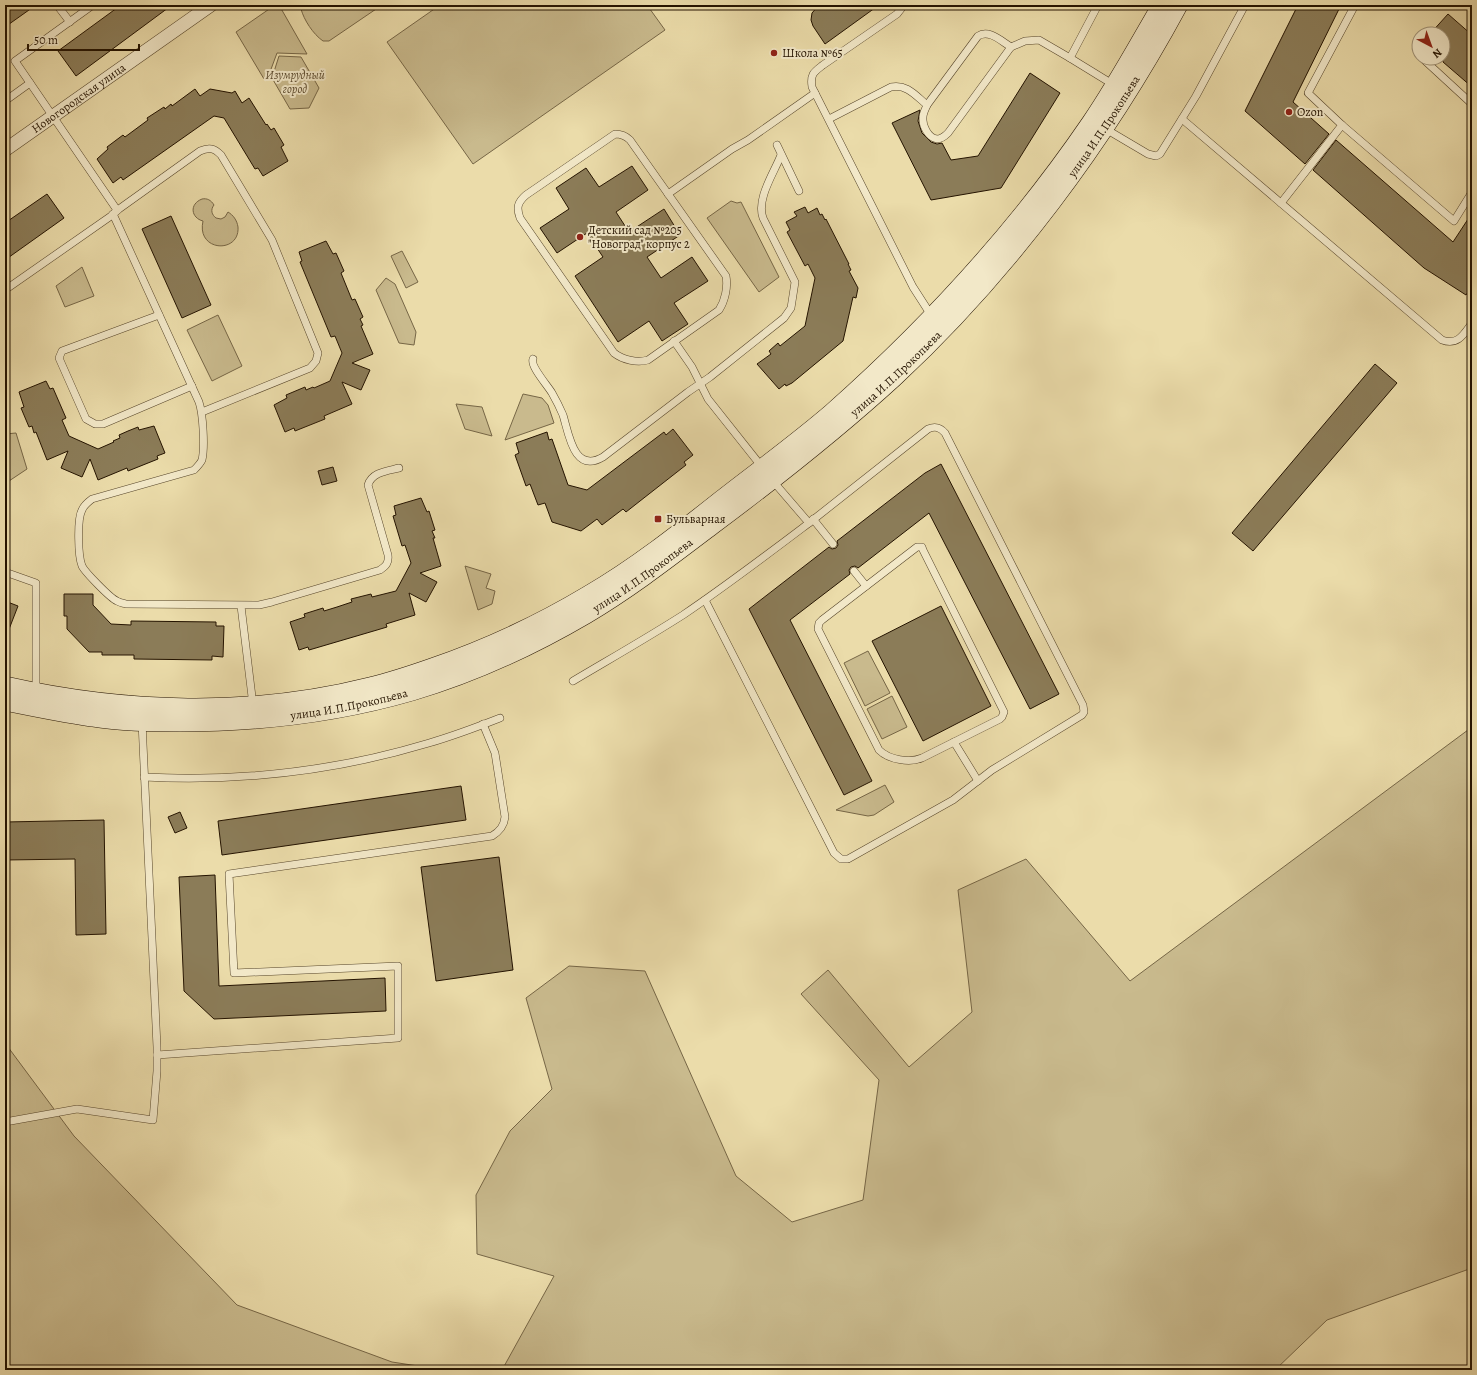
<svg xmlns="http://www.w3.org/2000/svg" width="1477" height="1375" viewBox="0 0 1477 1375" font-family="Alegreya,serif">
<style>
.green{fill:#c9ba8d;stroke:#766646}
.building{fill:#8b7c58;stroke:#241300}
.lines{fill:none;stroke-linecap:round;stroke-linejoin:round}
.lane-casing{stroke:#56452a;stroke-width:8}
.street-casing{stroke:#56452a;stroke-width:14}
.secondary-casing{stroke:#241300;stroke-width:20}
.lane{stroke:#f2e8c8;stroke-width:7}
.street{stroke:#f2e8c8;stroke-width:13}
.secondary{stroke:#f2e8c8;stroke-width:19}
.poi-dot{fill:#8f2418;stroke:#f2e8c8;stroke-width:1.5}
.labels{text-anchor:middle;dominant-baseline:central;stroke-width:4;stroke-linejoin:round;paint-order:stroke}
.poi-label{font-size:12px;fill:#241300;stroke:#f2e8c8;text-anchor:start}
.park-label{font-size:12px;font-style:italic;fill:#5e4d31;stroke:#f2e8c8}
.street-label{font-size:12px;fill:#241300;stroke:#f2e8c8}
</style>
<rect width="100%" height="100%" fill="#ebdcaa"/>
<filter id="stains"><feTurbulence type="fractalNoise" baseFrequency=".005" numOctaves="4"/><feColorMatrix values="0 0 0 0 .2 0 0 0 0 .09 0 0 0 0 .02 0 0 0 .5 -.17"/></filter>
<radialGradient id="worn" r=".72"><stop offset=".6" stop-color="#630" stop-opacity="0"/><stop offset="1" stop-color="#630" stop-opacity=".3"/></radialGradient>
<g class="green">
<polygon points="275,5 279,5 307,54 277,53 267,80 264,79 236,32"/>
<path d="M303,5H382L329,41H323C313,34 304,20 301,9Z"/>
<polygon points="440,5 647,5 665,30 473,164 387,42"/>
<polygon points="279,56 301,57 319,88 309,108 290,109 272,78"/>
<path d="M202,199C207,198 211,200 214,205C210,210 212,215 216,218L221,219L225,217L228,212C233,215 237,220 238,227C240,254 196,252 203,221C191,218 189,204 202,199Z"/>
<polygon points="731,201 737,203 741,202 779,277 759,292 707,218"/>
<polygon points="402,251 418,282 406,288 391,256"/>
<polygon points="82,267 94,296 65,307 56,286"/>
<polygon points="386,278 395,284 416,332 414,345 399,343 376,290"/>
<polygon points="218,315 242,366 212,381 187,330"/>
<polygon points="523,394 542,398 548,405 554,423 505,440"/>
<polygon points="456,404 482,407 492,436 465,429"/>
<polygon points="16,433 27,469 9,481 5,480 5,434"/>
<polygon points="465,566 491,574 486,588 495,591 492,604 478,610"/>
<polygon points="868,651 890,693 865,706 844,663"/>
<polygon points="892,696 907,727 882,739 867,709"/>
<polygon points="1472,727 1472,1268 1327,1320 1275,1370 502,1370 554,1276 477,1254 476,1195 510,1131 552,1089 526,998 569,966 645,971 736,1176 792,1222 863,1200 879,1080 801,994 828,970 909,1067 972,1012 958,890 1026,859 1130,981"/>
<polygon points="885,785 894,802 874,815 868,816 836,810"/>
<polygon points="5,1043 74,1136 237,1305 392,1362 444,1370 5,1370"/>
</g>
<g class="building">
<polygon points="5,5 36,5 5,27"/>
<polygon points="121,5 172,5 76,76 58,51"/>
<polygon points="819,5 879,5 825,44 813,26 811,20 812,13"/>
<polygon points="1298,5 1341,5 1293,102 1329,134 1305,164 1245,111"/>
<polygon points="1448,14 1472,35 1472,87 1443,62 1443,34 1430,34"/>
<polygon points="1030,73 1060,93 1001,188 931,200 892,123 920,110 918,121 922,133 931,142 937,144 942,143 951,160 978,156"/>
<polygon points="195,89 200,96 210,89 232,93 235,91 242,103 249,98 266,125 267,124 271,130 274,128 284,145 281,147 288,161 263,176 258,168 255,169 224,118 214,116 123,180 121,177 113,183 97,159 108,149 107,147 123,135 125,137 148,120 147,118 164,107 165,109 171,104 172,106"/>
<polygon points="1336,140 1453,242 1472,213 1472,286 1466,295 1424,268 1313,170"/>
<polygon points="632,166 648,190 616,212 629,232 664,209 680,235 647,257 661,278 692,257 708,281 674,303 688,324 662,341 649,321 618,342 575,276 603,257 587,233 557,253 540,228 569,209 556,188 586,168 599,187"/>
<polygon points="47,194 64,218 5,260 5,223"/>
<polygon points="805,207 808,213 817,208 820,215 822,214 825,220 826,219 849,264 848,264 851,270 849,271 858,288 856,298 853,297 843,341 792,383 786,386 785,384 779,389 757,364 771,354 769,351 778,343 780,346 805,326 815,278 808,264 805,266 787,232 790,230 786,222 797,216 794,212"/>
<polygon points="171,216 211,305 182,318 142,229"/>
<polygon points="326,241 333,254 336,253 344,271 341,273 352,300 355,299 363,317 360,319 363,325 361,326 373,354 352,363 370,370 361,390 342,382 352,404 324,416 325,419 295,431 294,428 285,432 274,405 287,398 286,395 305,387 306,390 313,387 314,388 330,381 342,353 335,336 331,337 300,262 302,261 299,252"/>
<polygon points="1375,364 1397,383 1253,551 1232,533"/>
<polygon points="46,381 50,389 53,388 66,418 62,420 69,436 98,449 114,442 113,441 120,438 119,435 128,431 138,427 139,430 154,426 165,453 157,456 158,459 128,471 127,468 98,480 90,459 82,477 61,468 68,451 47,460 36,432 34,433 32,426 29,427 21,408 24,407 19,392"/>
<polygon points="673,429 693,455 684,462 686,465 626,512 623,509 602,525 597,519 581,531 552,522 545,503 538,505 530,484 526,486 515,455 519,453 516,443 547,432 549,440 552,439 568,485 587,490 664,432 666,435"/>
<polygon points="941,464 1059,694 1030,709 929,513 858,568 855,566 851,567 849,570 850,574 790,620 872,781 844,795 749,609 829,547 832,549 836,548 838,545 837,541 925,473"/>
<polygon points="333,467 337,481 322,485 318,471"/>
<polygon points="421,498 427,512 429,511 435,530 432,531 435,538 433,538 441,566 420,573 437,582 426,602 409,593 415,615 386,624 387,627 377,630 309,650 308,647 299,650 290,622 305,617 304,614 323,608 324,611 337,607 352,602 351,599 371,594 372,597 396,591 411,563 405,545 402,546 393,516 396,515 394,506"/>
<polygon points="64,594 93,594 93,605 111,624 131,625 131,621 216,622 216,626 224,626 223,657 212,656 212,660 134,659 134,655 102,655 102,652 89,652 67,629 67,616 64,616"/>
<polygon points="5,601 18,606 6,637 5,637"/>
<polygon points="941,606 991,706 923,741 872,641"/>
<polygon points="461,786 466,820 222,855 218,821"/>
<polygon points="180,812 187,828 175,833 168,817"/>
<polygon points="104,820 106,934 76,935 75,859 5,860 5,822"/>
<polygon points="499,857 513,970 436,981 421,867"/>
<polygon points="215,875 219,986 385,978 386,1011 214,1019 184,991 179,877"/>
</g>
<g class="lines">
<defs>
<g id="lane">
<polyline points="57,5 70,22"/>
<polyline points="93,5 15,61 117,210"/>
<path d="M904,5L897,14L823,65C814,72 810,74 812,87L913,287L931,315"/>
<polyline points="1098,5 1070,58 1114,85"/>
<polyline points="1422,58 1472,104"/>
<polyline points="5,101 30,83"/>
<path d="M927,105L978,36C989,29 1001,41 1011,47"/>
<path d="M829,119L891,87C907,84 915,95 927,105C926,108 923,113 923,117C922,125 928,138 937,139C942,139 945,136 948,133L1011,47L1025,41L1039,40L1070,58"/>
<path d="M1182,119L1442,340C1458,346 1464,334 1472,323"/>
<polyline points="1342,125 1454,221 1472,192"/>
<polyline points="1104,128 1148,154 1156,156 1160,154 1196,96 1245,5"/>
<path d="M615,134C621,134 625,135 630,140L726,276C728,287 725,301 719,310L648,360C637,363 623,360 614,353L520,218C516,207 518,202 526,195Z"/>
<polyline points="777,145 799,191"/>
<polyline points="668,194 732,149 748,140 815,93"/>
<polyline points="1281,203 1342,125 1308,93 1355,5"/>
<path d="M113,214L199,402C203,414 205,447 202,460C200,464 197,467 194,470L92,499C88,502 84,505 82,510C77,519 78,556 82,566C85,572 110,598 117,601C120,603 123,603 126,604L259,605L272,602L380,570C386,566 389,563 388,555L368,485C372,472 387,471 399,468"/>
<path d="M5,290L111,216L119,209L200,151C209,147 214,148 221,155L272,240L318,353L316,361L310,368L202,412"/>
<polyline points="159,315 62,351 59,358 86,419 95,424 103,424 192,386"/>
<polyline points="674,341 692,367 708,399 762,467"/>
<path d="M533,359C530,366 548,386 552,393C556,400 560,408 563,415C569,435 574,474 603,457L688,392L710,377L784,318L791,308L795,282L763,218C756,199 774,173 781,155"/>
<polyline points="813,519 833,544"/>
<path d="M917,547H922L923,550L1004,712L1002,717L1000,719L922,758C910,763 889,760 879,750L818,629L819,623L822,620Z"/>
<polyline points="854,571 866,586"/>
<polyline points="5,572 36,583 36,690"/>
<path d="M705,600L834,853L841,859H848L953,800L992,770L1082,715L1084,712L1083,705L945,433C940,427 935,426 928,429L809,523L772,480"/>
<polyline points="241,606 253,705"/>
<path d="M573,681C610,659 647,638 683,615C726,586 768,554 809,523"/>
<polyline points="954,742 978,781"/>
<path d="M144,777C241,782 336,771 429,743C453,736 477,727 500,718"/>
<path d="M157,1055L398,1038V966L234,973L229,874L492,836C500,831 504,826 505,817L495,753L483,724"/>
<polyline points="5,1122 77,1109 153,1120 157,1071 157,1047 142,722"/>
</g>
<g id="street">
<path id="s1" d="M5,150L211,5"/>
</g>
<g id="secondary">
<path d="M5,686C125,713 251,717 370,687C391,682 412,675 432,668C487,649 539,625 589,595C637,567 681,532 724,498C760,470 797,443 832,413C929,327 1018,230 1091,123C1117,85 1139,44 1162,5"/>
<path id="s2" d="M5,701C34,707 63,713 92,717C121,722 150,722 180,722C258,722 336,713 412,691C470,674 533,645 586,614C630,588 671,556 712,525C775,478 836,430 894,377C1007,272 1105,140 1178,5"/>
</g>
</defs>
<use href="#lane" class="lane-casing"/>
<use href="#street" class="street-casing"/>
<use href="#secondary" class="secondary-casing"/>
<use href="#lane" class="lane"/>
<use href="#street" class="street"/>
<use href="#secondary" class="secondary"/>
</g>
<g class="poi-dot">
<circle cx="774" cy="53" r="4"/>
<circle cx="1289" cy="112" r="4"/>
<circle cx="580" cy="237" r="4"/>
<rect x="654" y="515" width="8" height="8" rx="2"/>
</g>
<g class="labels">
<g class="poi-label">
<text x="782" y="53">Школа №65</text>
<text x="1297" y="112">Ozon</text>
<text x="588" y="230">Детский сад №205<tspan x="588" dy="14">"Новоград" корпус 2</tspan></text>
<text x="666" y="519">Бульварная</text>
</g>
<g class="park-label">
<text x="295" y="75">Изумрудный<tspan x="295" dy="14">город</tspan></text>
</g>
<g class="street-label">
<text stroke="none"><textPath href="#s1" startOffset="90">Новогородская улица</textPath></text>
<text stroke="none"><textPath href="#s2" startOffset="1319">улица И.П.Прокопьева</textPath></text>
<text stroke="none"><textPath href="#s2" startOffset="995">улица И.П.Прокопьева</textPath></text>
<text stroke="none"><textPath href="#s2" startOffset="671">улица И.П.Прокопьева</textPath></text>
<text stroke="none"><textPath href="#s2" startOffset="347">улица И.П.Прокопьева</textPath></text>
</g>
</g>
<rect width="1477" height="1375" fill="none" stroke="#ebdcaa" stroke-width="20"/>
<rect x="6" y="6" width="1465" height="1363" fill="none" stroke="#241300" stroke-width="2"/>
<rect x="10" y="10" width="1457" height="1355" fill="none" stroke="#241300"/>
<g transform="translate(1431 46) rotate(139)"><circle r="19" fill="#f2e8c8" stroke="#a09378"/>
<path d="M0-3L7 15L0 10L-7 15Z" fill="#8f2418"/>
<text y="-6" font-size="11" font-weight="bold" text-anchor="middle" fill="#241300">N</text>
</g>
<path d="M28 44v6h111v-6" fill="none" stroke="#241300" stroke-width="2"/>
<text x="34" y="44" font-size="12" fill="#241300" stroke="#f2e8c8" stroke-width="3" paint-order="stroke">50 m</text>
<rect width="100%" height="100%" filter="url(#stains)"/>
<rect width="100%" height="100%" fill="url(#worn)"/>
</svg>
